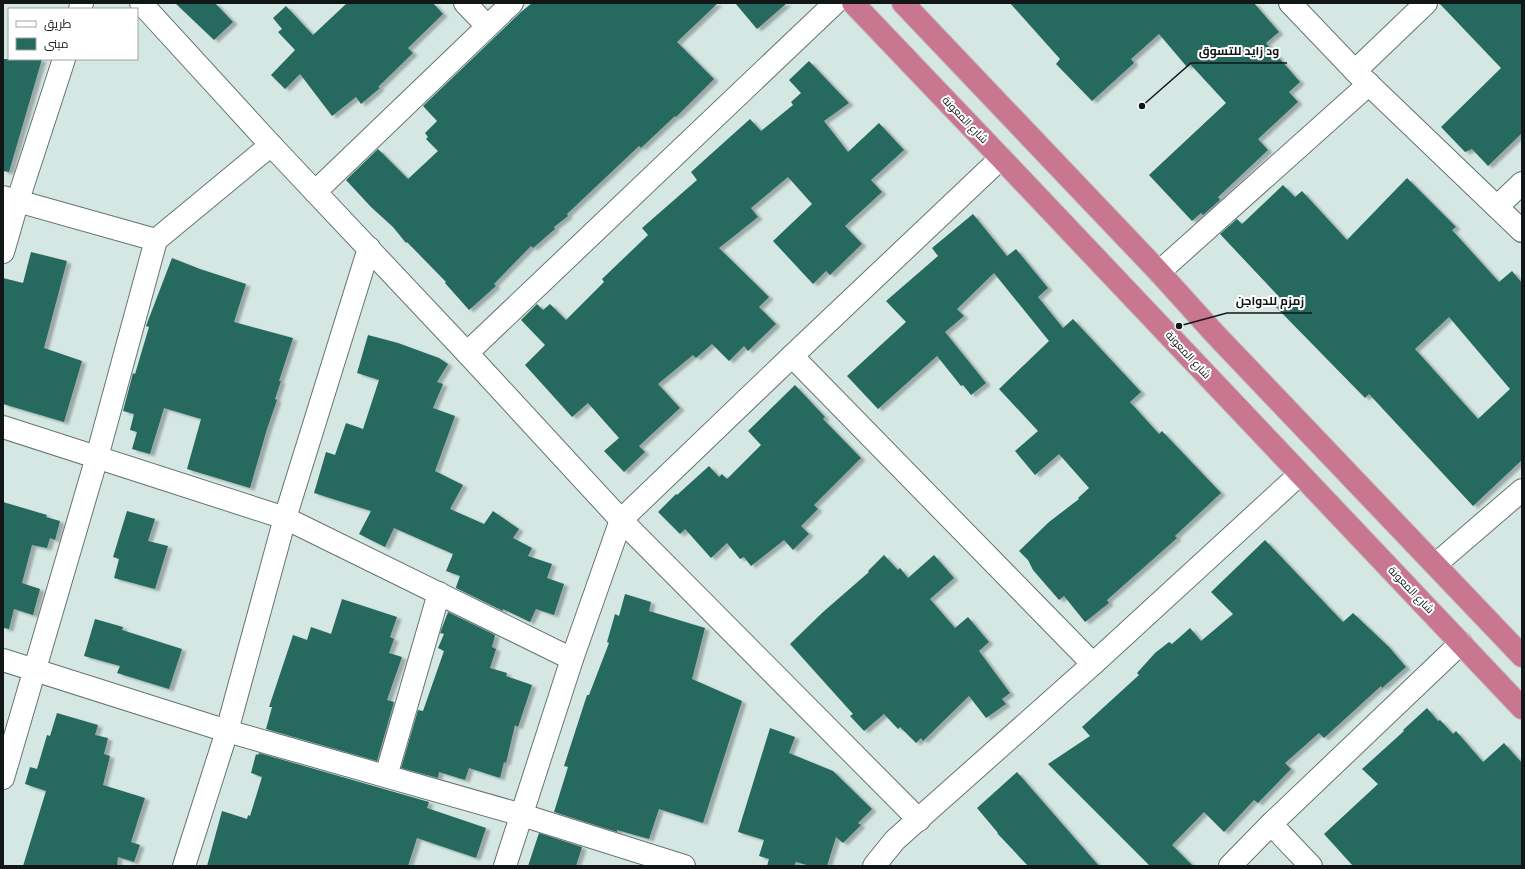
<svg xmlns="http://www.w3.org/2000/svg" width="1525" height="869" viewBox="0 0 1525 869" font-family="'Varela Round',Cairo,sans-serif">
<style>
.building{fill:#256a5f;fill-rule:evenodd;filter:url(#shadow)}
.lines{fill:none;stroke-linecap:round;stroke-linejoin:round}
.minor-casing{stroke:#657572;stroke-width:24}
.highway-casing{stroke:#c1c3c2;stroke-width:24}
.minor{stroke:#fff;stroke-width:22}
.highway{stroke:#c97790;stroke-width:22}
.labels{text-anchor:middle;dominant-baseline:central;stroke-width:4;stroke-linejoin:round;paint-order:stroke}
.street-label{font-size:11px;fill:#111716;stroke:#fff}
.leader{fill:none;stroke:#111716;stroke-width:1.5}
.callout-dot{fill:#111716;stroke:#fff;stroke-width:1.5}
.callout-label{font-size:12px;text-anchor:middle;font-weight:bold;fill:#111716;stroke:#fff;stroke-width:4;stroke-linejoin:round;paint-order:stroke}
</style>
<defs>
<filter id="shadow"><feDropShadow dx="4.5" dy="2.5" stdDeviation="1" flood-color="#0004"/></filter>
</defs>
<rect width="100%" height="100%" fill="#d5e7e3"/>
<g class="building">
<polygon points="175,3 215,3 233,22 214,40"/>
<polygon points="347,3 433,3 443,14 408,48 413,53 378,87 380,88 361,104 356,97 332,116 300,74 285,89 271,75 295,50 278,32 282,29 273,18 286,6 313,35"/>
<polygon points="532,3 718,3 677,42 714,79 676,117 675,116 641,148 639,146 567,214 568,216 554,227 555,229 533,248 531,246 494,284 496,286 469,310 445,283 446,282 407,242 406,243 393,227 371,207 346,180 378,149 408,179 438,151 426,139 428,137 425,133 437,121 423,106 521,12"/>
<polygon points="735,3 787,3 757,29"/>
<polygon points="1010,3 1254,3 1279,32 1266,43 1300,82 1289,92 1298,102 1258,139 1268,150 1218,197 1220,200 1203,215 1201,213 1192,221 1149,175 1226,103 1190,64 1187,67 1159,34 1131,59 1134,63 1092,101 1056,64 1060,59"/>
<polygon points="1439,3 1522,3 1522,133 1488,166 1472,149 1465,152 1441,127 1501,68"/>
<polygon points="3,59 42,59 9,172 3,171"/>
<polygon points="809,61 849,103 824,121 848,152 879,123 904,150 871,180 882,192 845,226 862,244 830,275 826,271 813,284 773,241 812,204 788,177 751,208 758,217 719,248 769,297 759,307 776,324 748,351 744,346 729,361 712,344 696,358 693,355 658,384 680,408 639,446 645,452 624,472 604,451 619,438 588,403 572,417 525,365 545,345 521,320 537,304 543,310 550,304 566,320 604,282 602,279 648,235 642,228 697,180 691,172 750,119 761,131 793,105 791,102 801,93 789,80"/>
<path d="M1407,178L1456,227L1452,230L1499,282L1512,271L1522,283V460L1473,506L1369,394L1365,398L1276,307L1283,301L1220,234L1237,219L1242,224L1283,185L1295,197L1302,191L1347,240ZM1449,317L1510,389L1478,419L1415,349Z"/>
<polygon points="973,214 1007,256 1016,249 1048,288 1038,297 1063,328 1073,319 1141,392 1130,402 1159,434 1162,431 1221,493 1175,536 1177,538 1107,600 1109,603 1085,622 1064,596 1059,600 1033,570 1028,560 1019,551 1049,522 1079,499 1078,498 1089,488 1059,454 1035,475 1015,451 1038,431 999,389 1049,341 994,273 957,309 964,316 945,332 986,383 971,395 963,385 961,386 937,356 878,409 847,376 906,322 886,301 938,256 932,248"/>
<polygon points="31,252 67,261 44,348 82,361 64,422 3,404 3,278 23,283"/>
<polygon points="172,258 200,269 246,284 234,322 293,338 279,381 281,381 275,399 277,400 267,429 250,488 187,469 201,419 164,408 150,454 132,449 137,432 130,430 134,414 123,411 133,373 135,374 149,327 146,326"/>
<polygon points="368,335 398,343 439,358 448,364 437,382 443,384 433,408 455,416 435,471 463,485 450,509 484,524 493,511 519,529 513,538 532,548 528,556 552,564 547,578 564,584 554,615 536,609 530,622 503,609 503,611 456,588 456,587 460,576 446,571 453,554 394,528 385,547 359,534 371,511 314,493 326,452 335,455 346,423 363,429 379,380 357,373"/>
<polygon points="795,385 825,417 823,419 861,458 814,505 818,509 801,526 809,534 793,550 784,540 751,566 744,557 740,559 727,543 711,558 685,529 680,534 658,512 676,494 677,495 709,466 719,477 722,474 727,479 761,445 748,431"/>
<polygon points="3,502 47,515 46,517 60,521 55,540 50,538 47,548 32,545 22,583 40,589 33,615 14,609 9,629 3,628"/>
<polygon points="127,511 155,519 148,541 168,546 155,589 114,578 119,559 113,557"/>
<polygon points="1265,540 1343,622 1353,613 1389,647 1406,667 1382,688 1381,686 1324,738 1319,733 1285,763 1291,769 1258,803 1254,800 1224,832 1204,812 1172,845 1193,866 1150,866 1048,764 1090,736 1082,727 1139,675 1137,673 1155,653 1169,642 1172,644 1190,628 1201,641 1233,614 1211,592"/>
<polygon points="884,555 898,570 900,568 908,578 934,555 954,578 930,599 955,628 968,617 989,642 979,651 1010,693 1002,699 1006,704 986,718 969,696 923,741 921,738 916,743 900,727 898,729 884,714 864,731 850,716 853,714 790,644 823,612 869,572 868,571"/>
<polygon points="625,594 651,602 649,611 705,628 692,679 742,701 703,823 659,809 649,839 617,830 617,832 554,812 568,767 564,766 587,695 589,695 609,643 607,642 615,614 619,616"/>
<polygon points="342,599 397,617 390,637 394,639 389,653 402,657 387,700 394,702 377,761 266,729 272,707 269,707 293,635 307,640 311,627 331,634"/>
<polygon points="448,612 495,635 492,647 496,649 490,668 507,673 506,676 532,685 518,727 515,725 506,763 504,762 500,778 469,768 465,780 439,772 438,778 401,768 418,710 423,711 444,651 438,648 444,634 440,633"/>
<polygon points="95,619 123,627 122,630 182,649 169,689 117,673 120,666 84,656"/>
<polygon points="1427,708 1438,721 1440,720 1453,734 1456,731 1483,762 1504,743 1522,763 1522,866 1353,866 1324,834 1378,784 1362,769 1404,731 1403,730"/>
<polygon points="57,713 98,725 95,735 108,738 104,754 110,756 103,785 145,798 131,842 140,845 134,862 118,857 117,866 23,866 46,791 25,784 30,767 37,769 47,735 50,736"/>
<polygon points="770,728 795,737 789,753 833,771 872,809 858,823 861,825 843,843 836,837 827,866 810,866 796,862 794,866 767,866 769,859 759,856 764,840 738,832"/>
<polygon points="259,753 429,802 427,808 486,828 476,858 417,838 408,866 207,866 222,811 247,819 248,815 250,816 262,777 251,773 256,754 258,755"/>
<polygon points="1017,772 1099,866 1028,866 997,833 998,833 977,808"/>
<polygon points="539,833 582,847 576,866 528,866"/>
</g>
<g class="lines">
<defs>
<g id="minor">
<polyline points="141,3 271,145 467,353 621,520 919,820"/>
<polyline points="465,3 487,26"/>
<polyline points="1290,3 1355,71 1522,231"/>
<polyline points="80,9 82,3"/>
<polyline points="1355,71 1426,3"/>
<polyline points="315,192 512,3"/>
<polyline points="3,197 156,240 97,457 3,778"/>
<polyline points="1497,207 1522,183"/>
<polyline points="156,240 271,145"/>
<polyline points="3,252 18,200 64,59"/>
<polyline points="1159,272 1369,84"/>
<polyline points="467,353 835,3"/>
<polyline points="792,356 1093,664"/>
<polyline points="3,427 285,518 572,659"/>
<polyline points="1436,564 1522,490"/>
<polyline points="3,660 227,731 522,815 684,866"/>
<polyline points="386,776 439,593"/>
<polyline points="1271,824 1311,866"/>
<polyline points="184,866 227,731 285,518 369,248"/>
<polyline points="505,866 572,659 621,520 792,356 1001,158"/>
<polyline points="874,866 895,840 1093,664 1300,474"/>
<polyline points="1230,866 1271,824 1461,643"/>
</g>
<g id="highway">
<polyline points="853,3 1001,158 1522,708"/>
<polyline points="903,3 1159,272 1215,334 1522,656"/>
</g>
</defs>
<use href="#minor" class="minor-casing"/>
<use href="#highway" class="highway-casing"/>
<use href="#minor" class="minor"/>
<use href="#highway" class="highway"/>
</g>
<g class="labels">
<g class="street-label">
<text transform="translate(965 120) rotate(46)">شارع المعونة</text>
<text transform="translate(1188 355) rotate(47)">شارع المعونة</text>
<text transform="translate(1411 590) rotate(46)">شارع المعونة</text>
</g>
</g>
<path class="leader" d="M1142 106L1191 63H1287M1179 326L1227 313H1312"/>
<g class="callout-dot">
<circle cx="1142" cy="106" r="4"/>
<circle cx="1179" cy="326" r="4"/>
</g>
<g class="callout-label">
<text x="1239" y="55">ود زايد للتسوق</text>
<text x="1270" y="305">زمزم للدواجن</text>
</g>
<rect width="1525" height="869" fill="none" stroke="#111716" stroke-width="8"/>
<rect x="8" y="8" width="130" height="52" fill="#ffffff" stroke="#a0a2a2"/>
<rect x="16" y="21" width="20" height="6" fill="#ffffff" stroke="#a0a2a2"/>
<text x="44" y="28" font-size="12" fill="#111716">طريق</text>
<rect x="16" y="38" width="20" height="12" fill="#256a5f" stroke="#a0a2a2"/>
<text x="44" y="48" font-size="12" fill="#111716">مبنى</text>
</svg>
